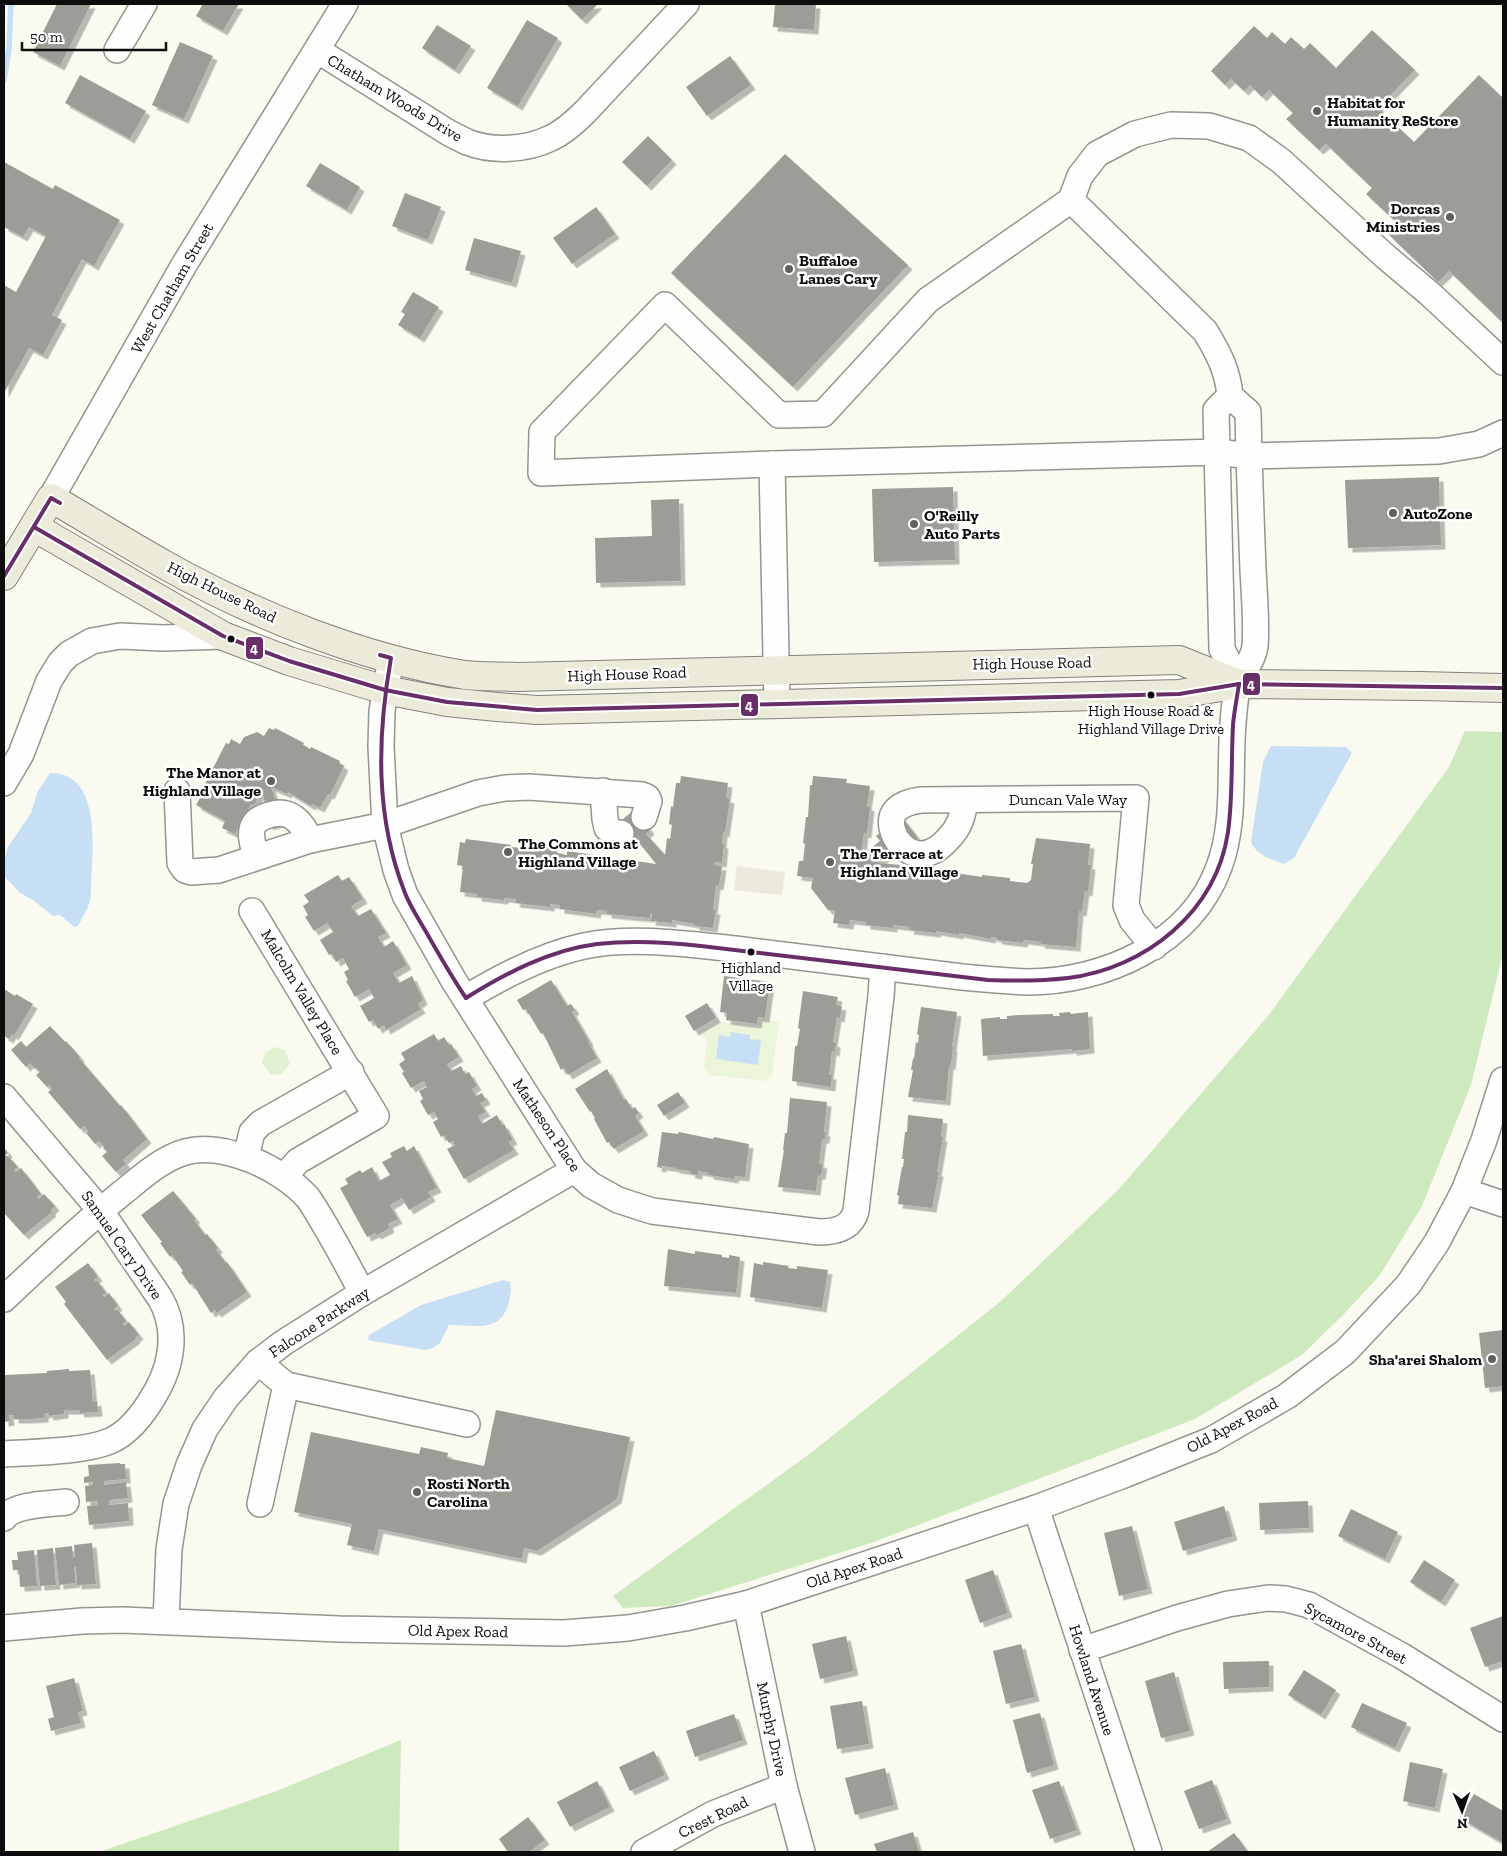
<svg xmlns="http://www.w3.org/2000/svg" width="1507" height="1856" viewBox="0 0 1507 1856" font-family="'Zilla Slab',serif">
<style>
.green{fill:#e0f1d1}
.forest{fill:#cfe9be}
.pitch{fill:#eaf5da}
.plaza{fill:#ebe9dc}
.water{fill:#c7dff5}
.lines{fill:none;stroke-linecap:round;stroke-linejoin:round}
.stream{stroke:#c7dff5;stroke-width:5.5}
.building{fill:#9e9c97;filter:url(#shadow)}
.minor-casing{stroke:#949490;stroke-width:28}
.major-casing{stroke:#81817d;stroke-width:30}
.minor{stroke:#fefefd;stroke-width:25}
.major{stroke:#ecead8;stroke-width:28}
.bus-1-casing{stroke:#fff;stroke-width:8}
.bus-1{stroke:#672e68;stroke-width:4}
.poi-dot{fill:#60605d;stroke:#fff;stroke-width:2}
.bus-dot{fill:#0d0d0d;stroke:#fff;stroke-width:2}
.labels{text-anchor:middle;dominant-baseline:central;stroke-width:5;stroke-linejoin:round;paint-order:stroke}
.bus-label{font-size:15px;fill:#0d0d0d;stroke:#fff}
.street-label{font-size:16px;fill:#0d0d0d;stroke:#fff}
.poi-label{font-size:16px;font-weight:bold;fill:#0d0d0d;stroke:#fff;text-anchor:start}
.line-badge{stroke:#fff;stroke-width:2}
.badge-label{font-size:14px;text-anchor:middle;font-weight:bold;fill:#fff}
</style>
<defs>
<filter id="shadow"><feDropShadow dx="4.5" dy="4.5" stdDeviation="0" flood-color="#0004"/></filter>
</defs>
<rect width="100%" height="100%" fill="#fbfaf1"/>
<polygon class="green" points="275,1047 285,1050 290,1064 281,1074 271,1075 262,1063 265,1053"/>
<g class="forest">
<polygon points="1465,731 1503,732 1503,953 1471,1085 1422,1206 1380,1275 1344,1314 1302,1355 1195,1419 871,1543 671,1606 623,1608 613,1596 812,1452 1001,1301 1119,1189 1268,1016 1449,767"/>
<polygon points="401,1740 399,1852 99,1852 274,1792"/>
</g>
<polygon class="pitch" points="762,1020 779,1022 772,1075 766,1081 710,1075 704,1067 707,1039 698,1035 719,1022 760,1028"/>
<polygon class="plaza" points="737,866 785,872 782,895 734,890"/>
<g class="water">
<path d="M1271,746L1346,747L1352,753L1294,858L1284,864C1271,859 1257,856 1251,842L1263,762Z"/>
<path d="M50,773C106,772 91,861 91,896L88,907L78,926L74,927L60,915L53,916L33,900L20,893L4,876V861L8,847L31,813L38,791Z"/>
<polygon points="731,1032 750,1035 750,1039 761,1040 758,1065 716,1059 719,1035 730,1037"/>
<path d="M503,1280L510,1282C512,1289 510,1295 509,1302C500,1335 475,1324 449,1325L440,1343L431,1349L425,1350L368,1340L369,1335L421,1305Z"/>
</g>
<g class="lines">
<polyline class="stream" points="4,80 9,50 11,4"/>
</g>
<g class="building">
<polygon points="57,4 91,4 60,66 33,52"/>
<polygon points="203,4 239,4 223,31 196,16"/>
<polygon points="566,4 598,4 582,20"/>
<polygon points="775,4 816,4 814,30 773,27"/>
<polygon points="527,20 558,38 518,106 487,88"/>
<polygon points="437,25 471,46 455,70 422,48"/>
<polygon points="1254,26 1267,38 1272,32 1285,44 1291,37 1304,49 1310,43 1336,68 1372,30 1415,70 1378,108 1414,142 1479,75 1503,98 1503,323 1449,271 1438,282 1387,233 1397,223 1366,194 1372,188 1326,144 1319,150 1286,119 1293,113 1269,90 1262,97 1250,85 1244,91 1231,79 1225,85 1211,71"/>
<polygon points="180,42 213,56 184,119 152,105"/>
<polygon points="730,56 751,85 707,116 686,87"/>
<polygon points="80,75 146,111 130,139 65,103"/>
<polygon points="648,136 672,160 647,186 622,162"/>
<polygon points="785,154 908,265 793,387 671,273"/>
<polygon points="4,162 53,189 55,185 120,220 94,266 82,259 52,315 62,320 43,355 29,348 4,393 4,285 16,292 46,236 29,227 23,237 4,227"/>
<polygon points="320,163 360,187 347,210 306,186"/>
<polygon points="405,193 441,207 428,240 392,226"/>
<polygon points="596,207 615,234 572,264 553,238"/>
<polygon points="474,238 521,251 512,283 465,270"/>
<polygon points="413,292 439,307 420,338 398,325 405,314 401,312"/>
<polygon points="1439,477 1441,545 1348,548 1345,480"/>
<polygon points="953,487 955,560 874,562 872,489"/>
<polygon points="679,499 681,581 596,583 595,538 652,536 651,500"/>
<polygon points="269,728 274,730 275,728 304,743 303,745 310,749 311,747 340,761 339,763 344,766 330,795 328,794 320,808 312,804 311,806 288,792 287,794 271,787 275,799 277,798 285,821 269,826 262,804 265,803 262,791 254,805 251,804 240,828 239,827 235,834 222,828 225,821 196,805 200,798 198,797 207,780 210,781 213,774 211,772 226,743 229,744 231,739 240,744 244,737 257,732 264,736"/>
<polygon points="681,776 728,783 726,798 730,799 725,833 723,832 722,844 724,844 722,863 715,862 714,865 722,866 719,886 716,885 713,910 716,910 713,928 695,926 695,924 672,920 672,923 651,921 652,914 650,914 650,918 607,914 607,911 597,910 596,914 560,909 560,905 550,904 550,907 515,903 516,899 504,898 504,900 477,897 477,894 460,892 463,866 457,865 460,842 465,843 466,839 511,845 511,847 521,848 521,845 558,849 557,853 567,855 567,851 602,856 602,859 615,861 615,858 656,864 637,840 633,843 617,824 634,810 650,830 646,834 665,855 667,838 670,839 672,825 669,824 671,806 673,807 676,783 680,783"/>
<polygon points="813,776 847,779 846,783 870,786 867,806 870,807 867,834 864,833 861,856 880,841 876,836 901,816 918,838 893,858 890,853 878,863 901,865 900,868 916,870 917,867 982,877 982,875 1010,878 1010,881 1027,883 1031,880 1033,864 1031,864 1036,838 1090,844 1088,865 1091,865 1088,892 1085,891 1082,912 1079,911 1076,947 1040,944 1041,942 1024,940 1023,943 997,940 998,938 991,937 991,939 959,933 959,935 937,931 936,933 909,930 910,927 893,925 893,928 866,925 866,922 850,920 849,925 833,923 835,910 828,910 811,888 813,878 797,876 799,861 803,861 805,844 803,843 806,817 808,817 810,785 812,785"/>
<polygon points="338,875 342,881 349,877 363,899 351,906 358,916 371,909 386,933 378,937 384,947 393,941 407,965 393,973 399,983 412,976 423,1000 418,1004 421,1009 386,1030 384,1025 378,1029 373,1020 369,1022 360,1006 374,998 369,989 355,997 346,981 348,980 344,972 349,969 343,958 336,962 332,954 329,955 320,940 333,932 327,923 314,931 305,917 308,915 303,906 309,902 304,895"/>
<polygon points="724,976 770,982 765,1018 758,1017 757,1024 726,1020 727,1013 720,1012"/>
<polygon points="551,980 567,1006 571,1004 575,1010 572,1012 589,1041 588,1042 597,1058 568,1075 564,1068 561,1070 543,1033 541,1034 526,1009 523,1010 517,1000"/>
<polygon points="4,989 15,996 16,994 33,1004 14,1036 12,1034 9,1039 4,1036"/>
<polygon points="803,991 838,997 836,1005 842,1006 840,1018 837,1017 833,1042 836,1043 835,1052 832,1051 829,1075 832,1075 831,1087 792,1081 795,1046 797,1046 800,1029 798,1028"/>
<polygon points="707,1003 716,1018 694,1031 685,1016"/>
<polygon points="921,1007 957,1012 952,1047 953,1047 951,1066 949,1065 946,1101 908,1097 913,1070 911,1070 913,1058 914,1059 916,1042 918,1043 919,1035 917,1034"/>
<polygon points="1070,1012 1071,1014 1088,1012 1090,1049 1072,1051 1072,1049 983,1056 981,1019 1000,1017 1000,1019 1007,1019 1007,1016 1019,1015 1053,1014 1053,1016 1060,1016 1059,1013"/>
<polygon points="50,1026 65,1042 66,1041 80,1057 79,1058 120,1106 121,1105 147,1139 123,1160 126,1164 116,1172 102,1156 107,1152 103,1148 104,1147 99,1141 95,1144 86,1133 88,1131 84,1126 80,1129 48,1092 52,1089 49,1085 47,1087 36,1075 40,1072 36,1068 35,1069 30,1063 26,1067 11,1050 21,1041 26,1047"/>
<polygon points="434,1034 438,1041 444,1037 449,1045 451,1044 459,1057 447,1064 451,1071 461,1066 465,1074 469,1072 477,1086 472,1089 476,1096 482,1093 486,1100 480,1103 486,1112 478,1116 482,1124 497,1115 502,1125 504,1124 513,1140 509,1142 514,1150 464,1179 447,1149 455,1145 453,1141 449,1143 444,1135 441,1137 433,1122 438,1119 434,1112 428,1115 420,1101 423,1099 419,1091 427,1087 424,1081 411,1088 402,1073 404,1072 399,1064 405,1060 401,1053"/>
<polygon points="607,1069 624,1100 626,1099 632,1109 635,1107 639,1113 635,1116 644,1131 614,1149 609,1142 607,1143 594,1119 595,1118 591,1111 590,1112 575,1089"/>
<polygon points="678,1092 685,1103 664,1116 657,1105"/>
<polygon points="790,1098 827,1102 824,1132 826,1132 825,1139 822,1139 819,1163 823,1164 821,1175 818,1175 816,1191 778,1187 784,1150 783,1150 785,1133 787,1133"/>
<polygon points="908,1115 943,1119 941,1137 943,1137 937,1172 939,1172 932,1208 898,1204 899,1196 897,1195 902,1167 903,1167 904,1159 902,1159 905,1132 907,1132"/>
<polygon points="662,1132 678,1134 679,1132 713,1139 714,1137 749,1144 745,1177 735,1176 734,1179 709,1175 709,1173 698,1171 698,1175 690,1174 691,1171 675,1169 676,1168 662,1166 662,1168 657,1167"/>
<polygon points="404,1146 407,1151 414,1146 437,1188 428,1192 431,1197 409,1210 402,1198 390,1205 398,1219 388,1224 390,1228 377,1235 375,1233 367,1237 340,1188 348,1184 345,1179 360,1170 362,1173 372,1167 379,1181 390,1175 382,1162 392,1157 390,1153"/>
<polygon points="4,1147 8,1153 5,1156 8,1156 18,1167 14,1170 16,1172 21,1168 41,1194 37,1197 39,1199 44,1194 55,1206 51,1210 52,1212 24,1235 4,1213"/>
<polygon points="173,1191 196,1219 194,1220 205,1235 207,1234 218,1248 216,1250 226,1263 227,1262 247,1292 217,1313 215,1310 211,1313 192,1283 190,1285 181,1272 183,1271 172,1255 170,1257 160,1243 162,1242 141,1215"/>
<polygon points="668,1249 695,1254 695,1251 722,1255 722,1257 729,1258 729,1255 740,1257 736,1293 664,1286"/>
<polygon points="763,1262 789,1266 788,1268 797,1269 797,1266 828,1270 822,1308 750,1297 754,1263 763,1265"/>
<polygon points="88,1263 98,1277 94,1280 96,1282 97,1280 106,1293 103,1295 104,1297 109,1293 118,1306 114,1309 116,1311 117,1309 126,1321 123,1324 124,1326 129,1322 139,1335 135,1338 136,1339 107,1360 64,1304 66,1302 55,1287"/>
<polygon points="1503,1330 1503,1386 1485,1388 1479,1333"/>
<polygon points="69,1369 69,1371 90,1370 93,1402 97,1401 98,1412 80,1413 79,1410 64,1410 64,1414 49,1416 48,1413 44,1414 44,1418 28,1419 14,1419 14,1415 9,1415 10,1421 4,1422 5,1375 47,1373 47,1371"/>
<polygon points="496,1410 630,1437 617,1499 537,1551 524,1548 522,1559 379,1529 374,1551 347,1545 352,1524 294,1512 311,1432 419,1454 421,1447 448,1453 447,1458 484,1466"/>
<polygon points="120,1463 120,1464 125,1464 126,1479 104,1481 104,1485 126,1482 128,1498 109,1500 109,1505 128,1503 129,1521 89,1525 87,1506 98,1505 98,1501 86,1502 85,1486 93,1485 93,1482 84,1483 84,1477 89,1476 88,1465"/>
<polygon points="1308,1501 1309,1528 1260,1530 1259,1503"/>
<polygon points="1224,1506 1233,1536 1183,1551 1174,1522"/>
<polygon points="1351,1509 1398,1532 1385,1559 1338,1536"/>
<polygon points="1132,1526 1148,1589 1119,1596 1104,1533"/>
<polygon points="92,1543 96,1584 77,1585 76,1567 74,1567 76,1583 59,1585 55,1548 72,1546 73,1557 75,1557 74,1545"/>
<polygon points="53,1548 56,1585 40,1586 37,1550"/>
<polygon points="34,1550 37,1586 20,1587 19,1570 13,1570 12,1560 18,1560 17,1552"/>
<polygon points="1424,1560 1455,1580 1441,1602 1410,1582"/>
<polygon points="993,1570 1008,1613 980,1623 965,1580"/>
<polygon points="1503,1616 1503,1661 1485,1667 1470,1628"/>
<polygon points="846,1636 854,1671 820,1679 812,1644"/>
<polygon points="1021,1644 1035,1697 1006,1704 993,1651"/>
<polygon points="1269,1661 1269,1687 1224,1689 1223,1662"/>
<polygon points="1304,1670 1336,1690 1321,1715 1288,1695"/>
<polygon points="1174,1672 1190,1731 1161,1738 1145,1681"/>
<polygon points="74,1678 83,1711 78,1712 81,1723 51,1731 48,1719 54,1717 46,1686"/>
<polygon points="862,1701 869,1744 837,1749 830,1706"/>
<polygon points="1362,1703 1407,1723 1395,1748 1351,1727"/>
<polygon points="1040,1713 1054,1765 1027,1773 1013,1720"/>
<polygon points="734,1714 743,1740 695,1757 686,1731"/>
<polygon points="654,1751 665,1775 630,1791 619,1767"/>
<polygon points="1410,1762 1443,1769 1435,1808 1403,1801"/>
<polygon points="885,1768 894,1805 855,1815 845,1778"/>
<polygon points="1212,1780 1227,1819 1199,1829 1184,1791"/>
<polygon points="597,1781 610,1807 570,1827 557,1802"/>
<polygon points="1059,1781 1077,1830 1050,1839 1032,1790"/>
<polygon points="1474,1794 1503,1811 1503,1843 1460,1818"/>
<polygon points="528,1817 545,1840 529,1852 508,1852 499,1839"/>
<polygon points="913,1832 919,1852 877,1852 874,1844"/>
<polygon points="1234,1833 1248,1852 1207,1852"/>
</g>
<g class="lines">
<defs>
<g id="minor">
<polyline points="117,50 144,4"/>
<path d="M317,50L449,133C455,136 461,139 467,142C492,152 527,150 551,138C564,132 575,122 585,112L686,4"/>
<polyline points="1503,362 1430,294 1386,257 1281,161 1249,138 1209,126 1171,125 1135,134 1097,154 1080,176 1071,200 928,300 823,414 779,415 665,305 542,432 541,473 772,464 1218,452 1249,456 1439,451 1479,444 1503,433"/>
<polyline points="1230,396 1216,410 1222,649 1239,684"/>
<polyline points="772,464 777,704"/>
<polyline points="51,498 184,265 345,4"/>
<path d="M391,658L382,711L381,746L385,825L396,870L405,895L454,981L574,1170L591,1185L618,1200L652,1211L819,1232C835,1232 851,1229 856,1211L881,996L883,967"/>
<polyline points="4,783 21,754 49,681 60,663 69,654 92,641 120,636 163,638 223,636"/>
<polyline points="177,791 180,863 185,870 191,872 219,870 310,840 385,825 478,793 505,788 529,787 642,795 647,797 649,801 644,817"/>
<polyline points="603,791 605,819 607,828 613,834 621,833"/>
<path d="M964,801C964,816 959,828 948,839C913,879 879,828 896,810C902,804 913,801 921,800L1136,798L1126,905L1132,920L1154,947"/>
<path d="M256,857C254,848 249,835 253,826C256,820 262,817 269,815C290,808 302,822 310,840"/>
<polyline points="252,911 376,1116 298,1161 284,1177"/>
<path d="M466,998C502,976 542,955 584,946C631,936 687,944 735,949C811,958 886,968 962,977C983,979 1005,981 1027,982C1104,982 1191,944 1219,867C1236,822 1229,770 1233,723C1234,711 1235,696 1238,685C1242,672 1254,659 1255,646C1257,623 1254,593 1253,569C1251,517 1249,465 1248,412L1230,396C1228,371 1218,352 1205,331L1071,200"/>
<path d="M4,1097L100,1210L160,1298C170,1315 173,1333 170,1353C166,1383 138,1429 110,1441C84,1452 33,1452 4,1454"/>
<polyline points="246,1157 252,1132 261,1123 351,1072"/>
<polyline points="1464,1191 1503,1204"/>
<path d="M4,1299C43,1262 80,1227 122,1193C141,1178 161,1159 185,1152C224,1141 283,1169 308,1198C316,1209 323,1222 330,1234C341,1253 352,1273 362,1293"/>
<polyline points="258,1362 286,1385 467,1424"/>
<polyline points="260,1504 286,1385"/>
<polyline points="1036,1508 1149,1852"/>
<path d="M4,1518C14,1504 49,1504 66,1502"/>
<polyline points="746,1604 784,1786 802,1852"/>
<polyline points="166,1621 169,1549 176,1504 189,1465 205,1429 226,1398 258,1362 283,1343 362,1293 574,1170"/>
<polyline points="4,1628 82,1621 122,1620 339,1629 564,1633 628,1628 685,1618 746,1604 1036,1508 1124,1475 1211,1440 1287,1396 1345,1352 1408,1285 1437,1242 1464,1191 1484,1140 1503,1080"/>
<polyline points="1082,1650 1177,1618 1228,1604 1268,1598 1286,1599 1309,1605 1402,1656 1503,1719"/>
<polyline points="644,1852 713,1814 784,1786"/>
</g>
<g id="major">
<polyline points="34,527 223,636 289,661 385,690 447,702 497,707 537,710 1179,694 1239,684 1420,686 1503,688"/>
<path d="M4,576L51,498C89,520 126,543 165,565C254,615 364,659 465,675C483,677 501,676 518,677L1179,660L1239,684"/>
</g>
</defs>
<use href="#minor" class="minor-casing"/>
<use href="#major" class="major-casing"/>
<use href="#minor" class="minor"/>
<use href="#major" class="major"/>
<defs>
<g id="bus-1">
<polyline points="34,527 223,636 289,661 385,690 447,702 537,710 1179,694 1239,684 1503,688"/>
<polyline points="4,576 51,498 60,503"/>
<path d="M380,655L391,658C377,737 375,817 405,893C410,906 418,918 425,930C438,953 451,976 466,998"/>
<path d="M466,998C506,973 550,950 597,944C632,940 666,942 701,946L988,980C1015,981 1042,981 1068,978C1146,968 1216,912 1228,832C1233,797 1231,761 1233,725C1234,712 1237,698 1239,684"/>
</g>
</defs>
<use href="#bus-1" class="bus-1-casing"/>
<use href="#bus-1" class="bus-1"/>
</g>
<g class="poi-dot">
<circle cx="1317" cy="111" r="5"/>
<circle cx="1450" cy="217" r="5"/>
<circle cx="789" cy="269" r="5"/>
<circle cx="1393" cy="513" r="5"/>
<circle cx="914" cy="524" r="5"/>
<circle cx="271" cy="781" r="5"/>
<circle cx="508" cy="852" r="5"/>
<circle cx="830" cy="862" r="5"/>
<circle cx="1492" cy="1359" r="5"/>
<circle cx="417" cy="1492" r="5"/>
</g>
<g class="bus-dot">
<circle cx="231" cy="639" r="4.5"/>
<circle cx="1151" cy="695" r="4.5"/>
<circle cx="751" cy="952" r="4.5"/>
</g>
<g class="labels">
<g class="bus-label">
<text x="1151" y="711">High House Road &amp;<tspan x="1151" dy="18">Highland Village Drive</tspan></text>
<text x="751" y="968">Highland<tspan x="751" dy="18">Village</tspan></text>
</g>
<g class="street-label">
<text transform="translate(395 98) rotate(31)">Chatham Woods Drive</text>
<text transform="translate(172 288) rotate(-60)">West Chatham Street</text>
<text transform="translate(222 592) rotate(26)">High House Road</text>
<text transform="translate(1032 663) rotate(-1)">High House Road</text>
<text transform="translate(627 674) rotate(-2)">High House Road</text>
<text x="1068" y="799">Duncan Vale Way</text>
<text transform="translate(302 992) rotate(59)">Malcolm Valley Place</text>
<text transform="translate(547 1125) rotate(56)">Matheson Place</text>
<text transform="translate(122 1245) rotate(55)">Samuel Cary Drive</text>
<text transform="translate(319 1322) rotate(-33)">Falcone Parkway</text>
<text transform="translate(1232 1425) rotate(-28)">Old Apex Road</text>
<text transform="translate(854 1568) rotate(-18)">Old Apex Road</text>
<text transform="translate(458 1631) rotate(1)">Old Apex Road</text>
<text transform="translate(1356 1633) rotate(28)">Sycamore Street</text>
<text transform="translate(1092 1680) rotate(72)">Howland Avenue</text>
<text transform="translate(772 1729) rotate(78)">Murphy Drive</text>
<text transform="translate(713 1817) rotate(-26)">Crest Road</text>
</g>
<g class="poi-label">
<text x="1327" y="102">Habitat for<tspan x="1327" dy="18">Humanity ReStore</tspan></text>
<text x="1440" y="208" text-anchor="end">Dorcas<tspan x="1440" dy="18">Ministries</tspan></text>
<text x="799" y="260">Buffaloe<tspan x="799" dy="18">Lanes Cary</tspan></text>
<text x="1403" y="513">AutoZone</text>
<text x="924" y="515">O'Reilly<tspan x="924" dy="18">Auto Parts</tspan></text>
<text x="261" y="772" text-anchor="end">The Manor at<tspan x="261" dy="18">Highland Village</tspan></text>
<text x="518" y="843">The Commons at<tspan x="518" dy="18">Highland Village</tspan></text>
<text x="840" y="853">The Terrace at<tspan x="840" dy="18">Highland Village</tspan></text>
<text x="1482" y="1359" text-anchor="end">Sha'arei Shalom</text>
<text x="427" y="1483">Rosti North<tspan x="427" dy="18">Carolina</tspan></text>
</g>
</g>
<g class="line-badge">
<rect x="245" y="636" width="19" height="24" rx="5" fill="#672e68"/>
<rect x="1242" y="672" width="19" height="24" rx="5" fill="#672e68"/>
<rect x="740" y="693" width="19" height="24" rx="5" fill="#672e68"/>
</g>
<g class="badge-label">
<text x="254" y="653">4</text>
<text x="1251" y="689">4</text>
<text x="749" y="710">4</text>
</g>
<rect width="1507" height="1856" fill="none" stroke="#0d0d0d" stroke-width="10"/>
<g transform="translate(1462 1811) rotate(178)" stroke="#ffffff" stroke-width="4" paint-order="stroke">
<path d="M0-4L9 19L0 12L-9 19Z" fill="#0d0d0d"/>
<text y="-8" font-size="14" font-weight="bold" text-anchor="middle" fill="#0d0d0d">N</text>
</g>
<path d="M22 42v8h144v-8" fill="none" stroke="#0d0d0d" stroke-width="2.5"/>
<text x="30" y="42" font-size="15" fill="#0d0d0d" stroke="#ffffff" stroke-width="4" paint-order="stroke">50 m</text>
</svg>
